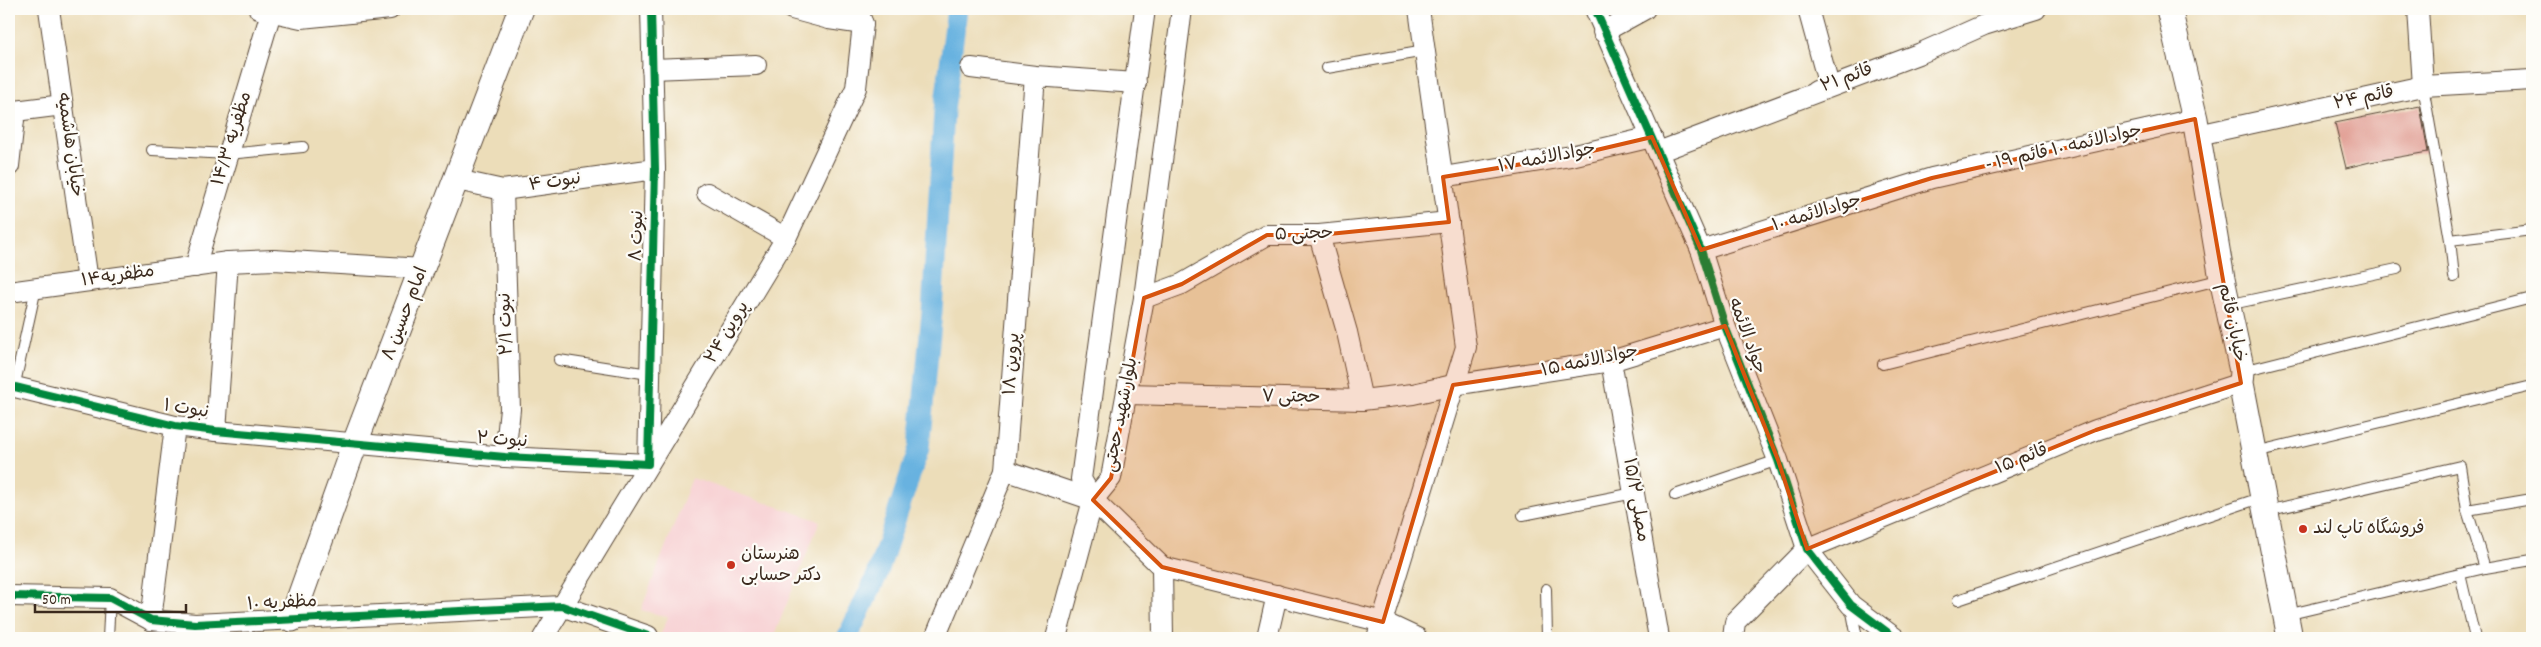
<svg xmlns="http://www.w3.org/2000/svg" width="2541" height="647" viewBox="0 0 2541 647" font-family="Dekko,'Playpen Sans Arabic',sans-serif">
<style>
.built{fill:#f7cfd2}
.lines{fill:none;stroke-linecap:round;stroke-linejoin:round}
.canal{stroke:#68b2e0;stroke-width:21}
.building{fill:#df978c}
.service-casing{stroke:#564535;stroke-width:12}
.minor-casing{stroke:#564535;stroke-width:22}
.tertiary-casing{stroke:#564535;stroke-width:27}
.service{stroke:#fff;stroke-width:10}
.minor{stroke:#fff;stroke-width:20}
.tertiary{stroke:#fff;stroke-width:25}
.cycleway-casing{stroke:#fdfcf7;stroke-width:11}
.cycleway{stroke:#00873e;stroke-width:8}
.marked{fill:#d7540e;fill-opacity:0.2;stroke:#d7540e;stroke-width:4;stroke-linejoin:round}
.poi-dot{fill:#c8321e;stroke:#fdfcf7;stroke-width:2}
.labels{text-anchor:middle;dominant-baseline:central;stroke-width:4.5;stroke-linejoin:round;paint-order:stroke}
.street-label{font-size:18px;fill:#3b2a1e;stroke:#fdfcf7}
.poi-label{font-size:18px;fill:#3b2a1e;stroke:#fdfcf7;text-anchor:start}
</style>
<rect width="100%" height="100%" fill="#fdfcf7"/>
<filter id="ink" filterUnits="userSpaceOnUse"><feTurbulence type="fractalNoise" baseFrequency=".02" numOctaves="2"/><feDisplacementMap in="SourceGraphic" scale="10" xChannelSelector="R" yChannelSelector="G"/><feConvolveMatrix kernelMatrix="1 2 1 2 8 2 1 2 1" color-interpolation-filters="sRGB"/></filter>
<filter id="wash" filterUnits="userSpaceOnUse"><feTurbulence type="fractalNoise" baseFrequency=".0096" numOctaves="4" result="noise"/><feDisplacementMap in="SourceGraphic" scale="20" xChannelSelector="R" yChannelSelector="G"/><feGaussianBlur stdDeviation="1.12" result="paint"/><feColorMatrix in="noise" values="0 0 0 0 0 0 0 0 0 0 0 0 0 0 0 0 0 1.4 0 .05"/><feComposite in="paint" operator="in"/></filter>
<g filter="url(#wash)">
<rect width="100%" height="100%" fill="#ecddb9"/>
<polygon class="built" points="692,478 820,521 773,638 659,638 668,617 641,610"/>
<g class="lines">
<polyline class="canal" points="847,638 877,575 919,448 932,312 944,111 957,9"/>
</g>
<g id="blocks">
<polygon class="building" points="2420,106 2428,152 2370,162 2346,168 2335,123"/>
</g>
</g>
<g filter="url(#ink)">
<use href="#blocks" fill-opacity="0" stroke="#564535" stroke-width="1"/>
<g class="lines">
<defs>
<g id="service">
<polyline points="1327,68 1425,51"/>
<polyline points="2423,86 2450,240 2454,277"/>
<polyline points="152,150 228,154 303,147"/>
<polyline points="2450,240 2532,230"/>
<polyline points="2227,305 2397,269"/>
<polyline points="559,360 649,374"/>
<polyline points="1883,364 2222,279"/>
<polyline points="2243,371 2532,298"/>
<polyline points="14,388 36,288"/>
<polyline points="2255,452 2532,386"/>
<polyline points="1675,495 1778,460"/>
<polyline points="2467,510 2532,499"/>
<polyline points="2267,511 2460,466 2467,510 2485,568"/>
<polyline points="1523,515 1634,493"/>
<polyline points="2460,574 2475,638"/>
<polyline points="1546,589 1547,638"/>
<polyline points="1958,600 2263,497"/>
<polyline points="1851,607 1857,638"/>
<polyline points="2286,615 2485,568 2532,560"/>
<polyline points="108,638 110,598"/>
</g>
<g id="minor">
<polyline points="49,9 88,281"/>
<polyline points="259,9 301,18 390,9"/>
<polyline points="792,9 829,19 863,24"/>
<polyline points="1595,9 1701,250 1725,326 1778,460 1807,549 1851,605 1895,638"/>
<polyline points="1808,9 1829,86 1816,91"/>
<polyline points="2418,9 2423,86"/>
<polyline points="1603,32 1645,9"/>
<polyline points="971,68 1035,76 1136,83"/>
<polyline points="652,69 756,65"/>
<polyline points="2198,135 2423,86 2532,80"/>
<polyline points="1658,152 1921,53 1984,25 2036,9"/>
<polyline points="9,166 15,111 63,105"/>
<polyline points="1443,177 1571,156 1652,137"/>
<polyline points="457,180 503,190 655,169"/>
<polyline points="503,190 510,409 505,457"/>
<polyline points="707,193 786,238"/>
<polyline points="1319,235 1347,332 1362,400"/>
<polyline points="1701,250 1932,178 2195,119"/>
<polyline points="195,267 272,9"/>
<polyline points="9,292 228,262 274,260 423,269"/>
<polyline points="1144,298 1182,284 1267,235 1319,235 1449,222"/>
<polyline points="1611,361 1659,638"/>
<polyline points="15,387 175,426 216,431 505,457 648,464 655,169 651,9"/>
<polyline points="1127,394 1362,400 1413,394 1453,385 1611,361 1725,326"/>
<polyline points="216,431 228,262"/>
<polyline points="1005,470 1093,500 1162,567 1383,622 1417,638"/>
<polyline points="1093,500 1081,479 1145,9"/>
<polyline points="1162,567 1163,638"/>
<polyline points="9,596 110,598 151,620 195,624 562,606 648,636 647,638"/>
<polyline points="151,620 175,426"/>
<polyline points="543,638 786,238 856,88 863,24 857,9"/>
<polyline points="935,638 1005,470 1035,76"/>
<polyline points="1056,638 1093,500 1111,478 1144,298 1182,9"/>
<polyline points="1267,638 1277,595"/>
<polyline points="1377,638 1466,347 1419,9"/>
<polyline points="1733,638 1735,622 1807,549 2096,430 2241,383"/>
</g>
<g id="tertiary">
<polyline points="2169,9 2195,119 2222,279 2242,371 2241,383 2290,638"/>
<polyline points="292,619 355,443 521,9"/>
</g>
</defs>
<use href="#service" class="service-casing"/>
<use href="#minor" class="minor-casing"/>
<use href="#tertiary" class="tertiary-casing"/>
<use href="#service" class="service"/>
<use href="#minor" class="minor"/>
<use href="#tertiary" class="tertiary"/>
<defs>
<g id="cycleway">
<polyline points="1595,9 1701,250 1725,326 1778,460 1807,549 1851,605 1895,638"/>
<polyline points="15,387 175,426 216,431 505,457 648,464 655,169 651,9"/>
<polyline points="9,596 110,598 151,620 195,624 562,606 648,636 647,638"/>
</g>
</defs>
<use href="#cycleway" class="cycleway-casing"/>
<use href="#cycleway" class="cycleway"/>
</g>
</g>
<path class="marked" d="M2195,119L2241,383L2096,430L1807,549L1778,460L1725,326L1611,361L1453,385L1383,622L1162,567L1093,500L1111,478L1144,298L1182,284L1267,235H1319L1449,222L1443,177L1571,156L1652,137L1701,250L1932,178Z"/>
<g class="poi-dot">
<circle cx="2303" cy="529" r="5"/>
<circle cx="731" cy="565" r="5"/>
</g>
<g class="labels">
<g class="street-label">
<text transform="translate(1847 79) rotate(-20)">قائم ۲۱</text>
<text transform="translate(2364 99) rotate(-12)">قائم ۲۴</text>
<text transform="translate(233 139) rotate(-73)">مظفریه ۱۴/۳</text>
<text transform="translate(69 145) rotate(82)">خیابان هاشمیه</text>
<text transform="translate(2064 149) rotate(-13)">- جوادالائمه ۱۰ قائم ۱۹</text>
<text transform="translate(1547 159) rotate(-11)">جوادالائمه ۱۷</text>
<text transform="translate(555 183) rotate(-8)">نبوت ۴</text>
<text transform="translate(1817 214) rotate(-17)">جوادالائمه ۱۰</text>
<text transform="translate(1304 235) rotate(-2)">حجتی ۵</text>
<text transform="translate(638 236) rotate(-88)">نبوت ۸</text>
<text transform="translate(118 277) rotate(-8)">مظفریه۱۴</text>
<text transform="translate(406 314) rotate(-69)">امام حسین ۸</text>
<text transform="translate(2231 323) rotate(78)">خیابان قائم</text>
<text transform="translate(507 324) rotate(-92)">نبوت ۲/۱</text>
<text transform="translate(728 333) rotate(-59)">پروین ۲۴</text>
<text transform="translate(1746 336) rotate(70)">جواد الائمه</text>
<text transform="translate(1590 362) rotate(-12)">جوادالائمه ۱۵</text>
<text transform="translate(1013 364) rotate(-86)">پروین ۱۸</text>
<text transform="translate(1291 398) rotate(1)">حجتی ۷</text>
<text transform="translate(186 410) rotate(9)">نبوت ۱</text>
<text transform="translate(1122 415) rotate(-79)">بلوارشهید حجتی</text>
<text transform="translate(502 441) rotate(4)">نبوت ۲</text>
<text transform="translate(2022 460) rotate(-22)">قائم ۱۵</text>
<text transform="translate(1635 500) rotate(80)">مصلی ۱۵/۲</text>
<text transform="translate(282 604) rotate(-3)">مظفریه ۱۰</text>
</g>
<g class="poi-label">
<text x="2313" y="529">فروشگاه تاپ لند</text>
<text x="741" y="555">هنرستان<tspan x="741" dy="21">دکتر حسابی</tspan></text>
</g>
</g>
<rect width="2541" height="647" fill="none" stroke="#fdfcf7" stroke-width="30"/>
<path d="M35 604v8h151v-8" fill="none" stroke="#3b2a1e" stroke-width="2.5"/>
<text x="42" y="604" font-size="15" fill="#3b2a1e" stroke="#fdfcf7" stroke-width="4" paint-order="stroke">50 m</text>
</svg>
